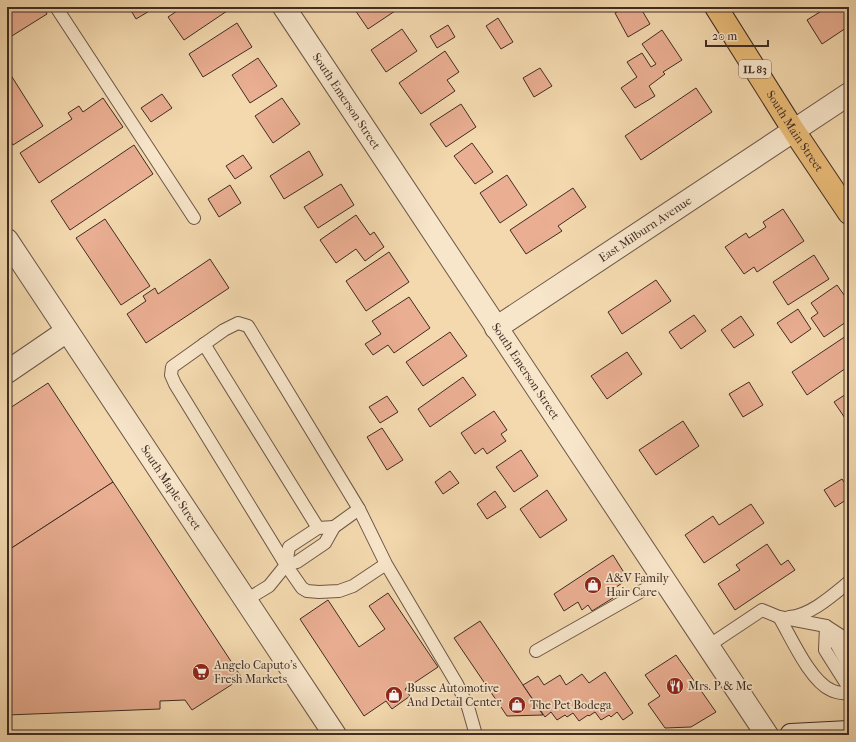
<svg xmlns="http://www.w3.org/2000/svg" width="856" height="742" viewBox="0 0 856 742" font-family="'IM FELL French Canon',serif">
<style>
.building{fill:#eaae92;stroke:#3f2c24}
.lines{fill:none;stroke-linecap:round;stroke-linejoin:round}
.lane-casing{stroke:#6c5747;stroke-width:14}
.street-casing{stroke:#6c5747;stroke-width:24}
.secondary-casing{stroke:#3f2c24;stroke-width:24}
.primary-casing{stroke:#3f2c24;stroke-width:24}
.lane{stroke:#f8e6cb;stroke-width:12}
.street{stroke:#f8e6cb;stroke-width:22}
.secondary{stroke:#f8e6cb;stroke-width:22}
.primary{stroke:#eabc78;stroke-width:22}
.labels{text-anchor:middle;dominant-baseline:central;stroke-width:3.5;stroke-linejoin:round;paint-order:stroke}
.shield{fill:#f8e6cb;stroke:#766456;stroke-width:1}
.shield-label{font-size:11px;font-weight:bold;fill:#3f2c24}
.street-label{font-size:12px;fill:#3f2c24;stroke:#f8e6cb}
.poi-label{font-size:12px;fill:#3f2c24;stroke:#f8e6cb;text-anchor:start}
</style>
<rect width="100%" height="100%" fill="#f4d9af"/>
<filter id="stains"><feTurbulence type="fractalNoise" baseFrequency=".005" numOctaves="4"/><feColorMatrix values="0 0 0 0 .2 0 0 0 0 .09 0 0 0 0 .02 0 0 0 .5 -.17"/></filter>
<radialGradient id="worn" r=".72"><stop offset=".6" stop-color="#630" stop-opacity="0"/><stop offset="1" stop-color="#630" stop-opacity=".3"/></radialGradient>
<g class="building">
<polygon points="7,7 43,7 47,14 7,39"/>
<polygon points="129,7 156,7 136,19"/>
<polygon points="183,7 228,7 230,9 184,40 168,17"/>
<polygon points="353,7 401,7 368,29"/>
<polygon points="626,7 640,7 650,24 628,37 615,13"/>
<polygon points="828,7 849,7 849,26 822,44 807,20"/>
<polygon points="498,18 513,42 501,49 486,26"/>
<polygon points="237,23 252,47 203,77 189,54"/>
<polygon points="448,25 455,37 437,48 430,36"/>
<polygon points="402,29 417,51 386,72 371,50"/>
<polygon points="662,30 682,60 663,72 665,74 649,86 655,96 635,108 621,88 637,77 627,62 642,53 651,67 656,64 642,44"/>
<polygon points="445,51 459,72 447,80 455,91 421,114 399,83"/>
<polygon points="258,58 277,86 250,103 232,75"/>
<polygon points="540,68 552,86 534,97 523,78"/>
<polygon points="7,69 43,126 13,145 7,135"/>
<polygon points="696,88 712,112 641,160 625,136"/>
<polygon points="162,94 172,108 151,122 141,108"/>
<polygon points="103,98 123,127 39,183 20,153 72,119 68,113 79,106 83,112"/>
<polygon points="282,98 300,124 273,143 255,116"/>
<polygon points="461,104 476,127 446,147 430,124"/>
<polygon points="472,143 493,172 475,184 454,156"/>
<polygon points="134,145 153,174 70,230 51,201"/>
<polygon points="309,151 323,175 284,199 270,176"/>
<polygon points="243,155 252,168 235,179 226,166"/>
<polygon points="507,175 527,205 500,223 480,193"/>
<polygon points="341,184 354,205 318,228 304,207"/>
<polygon points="230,185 241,203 219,217 208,199"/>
<polygon points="573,188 586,207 558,226 562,231 526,254 510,230"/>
<polygon points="783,209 804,241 757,272 754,267 744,274 725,247 746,233 749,238 766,227 763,222"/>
<polygon points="356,215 370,235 374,232 384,247 365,261 356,249 336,263 320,240"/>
<polygon points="105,219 150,286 121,305 76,238"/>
<polygon points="389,252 409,282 366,311 346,281"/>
<polygon points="814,255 829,279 788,305 773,282"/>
<polygon points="210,259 229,288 146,343 127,314 146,301 143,296 155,288 158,294"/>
<polygon points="656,280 671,301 622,334 608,312"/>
<polygon points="837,285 849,302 849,320 824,337 811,318 818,313 811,303"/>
<polygon points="409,297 430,328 394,353 388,345 373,355 365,344 381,334 372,321"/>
<polygon points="798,309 811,329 791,343 777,323"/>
<polygon points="694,315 706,331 681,349 669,332"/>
<polygon points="741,316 754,335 734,348 721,330"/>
<polygon points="450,332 467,356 423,386 406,362"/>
<polygon points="849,334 849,366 807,395 792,372"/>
<polygon points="627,352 642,374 607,399 591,376"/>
<polygon points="463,377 476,395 430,427 418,409"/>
<polygon points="749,382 763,405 743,417 729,394"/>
<polygon points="48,383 113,482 7,551 7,410"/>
<polygon points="849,392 849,424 834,402"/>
<polygon points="387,396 398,412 380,423 369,407"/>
<polygon points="494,411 507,430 501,434 506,441 487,454 483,448 475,454 461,433"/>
<polygon points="683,421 699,446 656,475 639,450"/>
<polygon points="382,428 403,460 387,470 367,437"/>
<polygon points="521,450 538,476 514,492 496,467"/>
<polygon points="450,471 459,483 443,494 435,482"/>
<polygon points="842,479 849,489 849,498 835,507 824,490"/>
<polygon points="113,482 242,678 192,710 185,700 160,701 160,709 7,715 7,551"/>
<polygon points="547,490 567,520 540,538 520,509"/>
<polygon points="495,491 506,507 487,519 477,504"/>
<polygon points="751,504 764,523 704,563 685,535 713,516 719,525"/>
<polygon points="767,544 781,565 788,560 795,570 735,610 718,584 740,570 736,565"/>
<polygon points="613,555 628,579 609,592 613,598 592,611 588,605 582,610 578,602 564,611 554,594"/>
<polygon points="388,593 438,667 405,689 410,696 392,709 386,701 364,716 300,619 328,600 359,647 385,629 369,606"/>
<polygon points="480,621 523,685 543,715 507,716 454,638"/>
<polygon points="676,655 716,712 691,727 665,728 648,704 660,696 645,675"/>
<polygon points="605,672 633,713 623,720 617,712 611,717 609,715 601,720 595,712 589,716 588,715 579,721 573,713 567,717 565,715 557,720 551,712 545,717 523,685 538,676 544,685 560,675 566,685 582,674 589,683"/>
</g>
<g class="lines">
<defs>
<g id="lane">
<polyline points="56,7 194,218"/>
<polyline points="204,344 318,528"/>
<polyline points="386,564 353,586 339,591 319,592 307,591 302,588 286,565 175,384 171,375 172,367 224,330 238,323 248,326 359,509 386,564 457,684 468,707 476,735"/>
<polyline points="286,565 297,562 325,543 334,527 359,509"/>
<polyline points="246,600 269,586 286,565 289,547 318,528 334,527"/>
<path d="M779,617C791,637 810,681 831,690C836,693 843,693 849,694"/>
<path d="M789,617C810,616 833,595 849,582"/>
<polyline points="826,626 825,650 849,688"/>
<polyline points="827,627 849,667"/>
<polyline points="708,646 762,610 779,617 826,626 843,637 849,646"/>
<polyline points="536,651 663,579"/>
</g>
<g id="street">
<path id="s1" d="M284,7L767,735"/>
<path id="s2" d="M7,240L335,735"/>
<path id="s3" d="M496,328L849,94"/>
<polyline points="7,372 67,331"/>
</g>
<polyline id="secondary" points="791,735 849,732"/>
<g id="primary">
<path id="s4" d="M716,7L794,131L849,213"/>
</g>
</defs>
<use href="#lane" class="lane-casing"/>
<use href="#street" class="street-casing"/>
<use href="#secondary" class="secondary-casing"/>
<use href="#primary" class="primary-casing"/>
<use href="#lane" class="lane"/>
<use href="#street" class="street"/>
<use href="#secondary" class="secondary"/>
<use href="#primary" class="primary"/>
</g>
<defs>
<symbol id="shop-disc" viewBox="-11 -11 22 22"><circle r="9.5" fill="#8f2418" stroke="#f8e6cb"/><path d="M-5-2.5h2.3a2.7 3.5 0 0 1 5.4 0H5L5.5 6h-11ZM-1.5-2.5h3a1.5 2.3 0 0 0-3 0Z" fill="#fff"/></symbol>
<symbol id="supermarket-disc" viewBox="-11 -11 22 22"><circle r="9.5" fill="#8f2418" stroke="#f8e6cb"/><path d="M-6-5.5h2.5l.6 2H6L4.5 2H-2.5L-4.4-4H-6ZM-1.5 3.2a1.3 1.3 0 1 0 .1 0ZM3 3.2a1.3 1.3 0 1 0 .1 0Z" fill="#fff"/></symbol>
<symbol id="restaurant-disc" viewBox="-11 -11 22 22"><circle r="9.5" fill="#8f2418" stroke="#f8e6cb"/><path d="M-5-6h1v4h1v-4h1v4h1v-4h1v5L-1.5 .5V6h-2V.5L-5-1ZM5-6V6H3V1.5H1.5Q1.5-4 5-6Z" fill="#fff"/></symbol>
</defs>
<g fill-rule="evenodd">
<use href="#shop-disc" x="583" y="575" width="20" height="20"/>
<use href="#supermarket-disc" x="191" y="662" width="20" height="20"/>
<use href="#restaurant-disc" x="665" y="676" width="20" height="20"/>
<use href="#shop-disc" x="384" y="685" width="20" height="20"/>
<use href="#shop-disc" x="507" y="695" width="20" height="20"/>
</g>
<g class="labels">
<rect class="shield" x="739" y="60" width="32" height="18" rx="3"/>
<g class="shield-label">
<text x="755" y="69">IL 83</text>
</g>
<g class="street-label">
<text stroke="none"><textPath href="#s1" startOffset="113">South Emerson Street</textPath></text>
<text stroke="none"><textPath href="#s4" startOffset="147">South Main Street</textPath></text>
<text stroke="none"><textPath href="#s3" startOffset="179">East Milburn Avenue</textPath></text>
<text stroke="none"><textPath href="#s1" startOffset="437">South Emerson Street</textPath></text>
<text stroke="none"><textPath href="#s2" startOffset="297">South Maple Street</textPath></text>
</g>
<g class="poi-label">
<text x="606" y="578">A&amp;V Family<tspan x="606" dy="14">Hair Care</tspan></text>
<text x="214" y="665">Angelo Caputo's<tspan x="214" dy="14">Fresh Markets</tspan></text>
<text x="688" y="686">Mrs. P &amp; Me</text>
<text x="407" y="688">Busse Automotive<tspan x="407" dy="14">And Detail Center</tspan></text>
<text x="530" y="705">The Pet Bodega</text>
</g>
</g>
<rect width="856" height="742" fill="none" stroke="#f4d9af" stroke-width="24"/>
<rect x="8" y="8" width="840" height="726" fill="none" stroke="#3f2c24" stroke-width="2"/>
<rect x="12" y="12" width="832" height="718" fill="none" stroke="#3f2c24"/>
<path d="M706 40v6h62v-6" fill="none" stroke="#3f2c24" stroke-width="2"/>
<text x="712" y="40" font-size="12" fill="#3f2c24" stroke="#f8e6cb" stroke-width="3" paint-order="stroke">20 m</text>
<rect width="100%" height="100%" filter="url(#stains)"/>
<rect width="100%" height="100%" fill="url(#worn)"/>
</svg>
